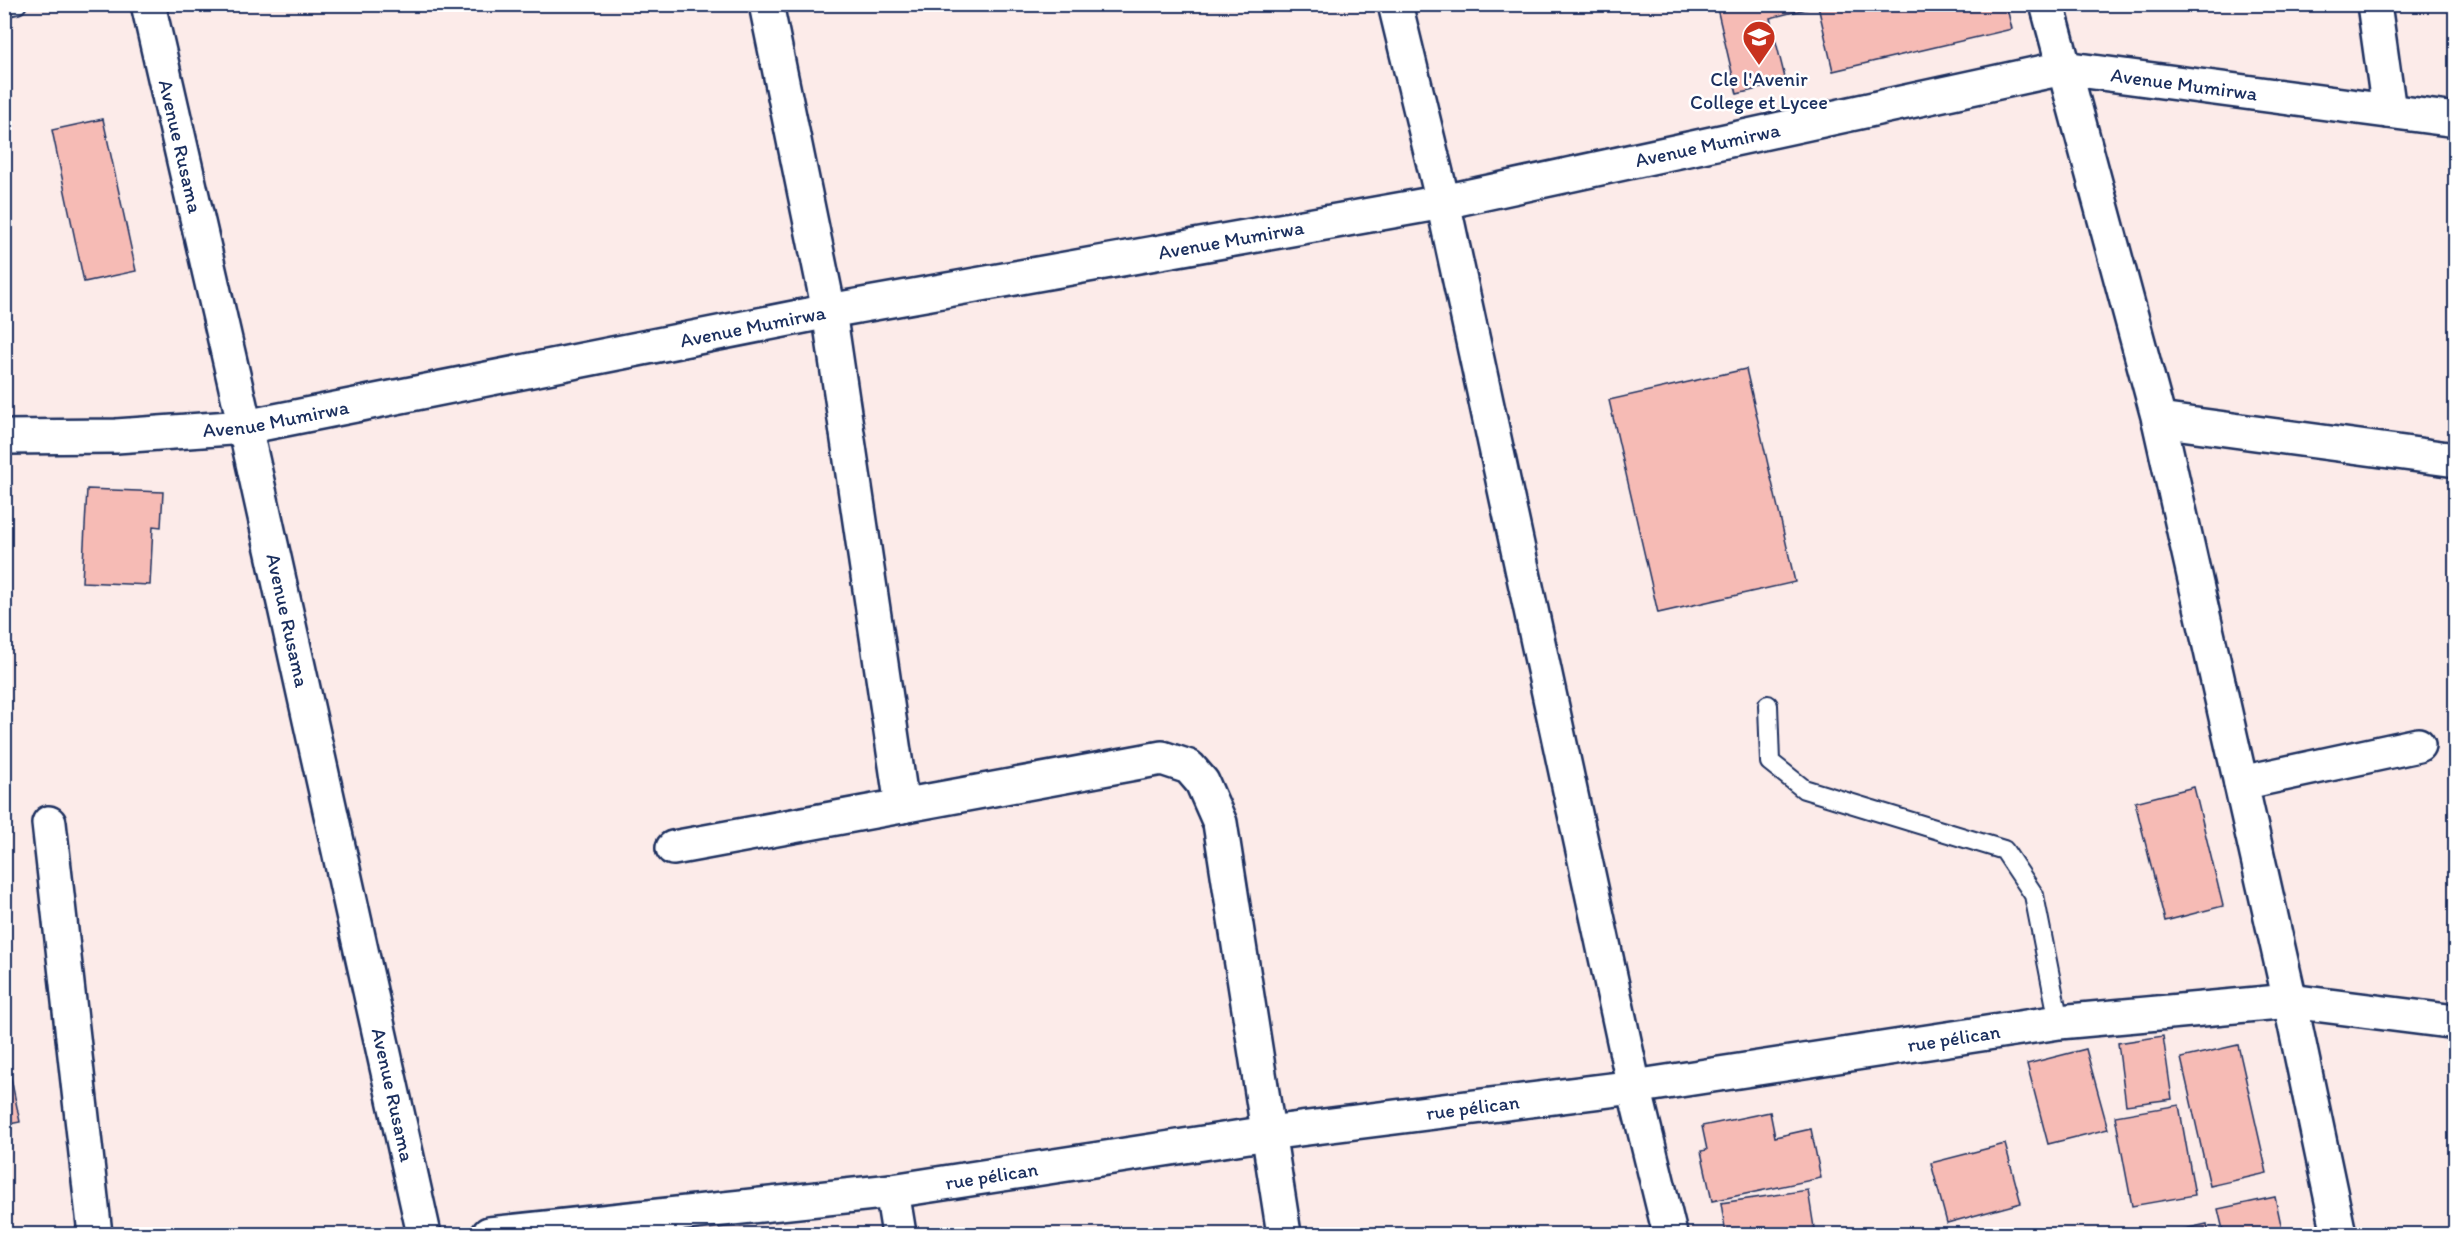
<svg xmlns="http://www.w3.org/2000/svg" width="2460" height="1239" viewBox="0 0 2460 1239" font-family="Itim,sans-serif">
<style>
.building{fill:#f6bbb5;stroke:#1b2f5e;stroke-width:1.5}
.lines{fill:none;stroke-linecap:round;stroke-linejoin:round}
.service-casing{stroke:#1b2f5e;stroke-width:22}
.minor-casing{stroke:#1b2f5e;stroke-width:38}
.secondary-casing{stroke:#1b2f5e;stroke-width:38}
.service{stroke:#fff;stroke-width:18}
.minor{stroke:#fff;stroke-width:33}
.secondary{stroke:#fff;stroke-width:33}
.labels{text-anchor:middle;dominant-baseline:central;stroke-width:5;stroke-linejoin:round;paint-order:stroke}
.poi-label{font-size:20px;fill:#1b2f5e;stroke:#fff}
.street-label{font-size:20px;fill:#1b2f5e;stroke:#fff}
</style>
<rect width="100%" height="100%" fill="#fcebe9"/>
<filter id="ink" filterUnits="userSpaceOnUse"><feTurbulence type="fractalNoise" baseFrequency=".0167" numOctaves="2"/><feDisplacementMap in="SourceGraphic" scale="12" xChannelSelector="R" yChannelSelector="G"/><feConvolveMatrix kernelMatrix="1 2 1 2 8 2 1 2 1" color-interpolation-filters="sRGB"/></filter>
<g filter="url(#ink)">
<g class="building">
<polygon points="1716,4 2006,4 2012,29 1833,71 1818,6 1770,18 1786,82 1737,94"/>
<polygon points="103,119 136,271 84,282 52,130"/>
<polygon points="1746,369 1795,582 1658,613 1609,400"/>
<polygon points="87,489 163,492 161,527 153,526 150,585 82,582"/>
<polygon points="2194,787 2223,906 2165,921 2135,802"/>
<polygon points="2163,1036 2172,1099 2126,1105 2118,1043"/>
<polygon points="4,1044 20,1122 4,1125"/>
<polygon points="2238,1045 2267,1173 2210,1186 2181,1058"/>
<polygon points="2086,1049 2108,1129 2048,1144 2027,1064"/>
<polygon points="2179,1105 2195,1195 2132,1206 2115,1116"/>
<polygon points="1770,1112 1775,1137 1811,1129 1821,1178 1712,1201 1701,1151 1707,1150 1702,1126"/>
<polygon points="2005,1144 2021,1203 1947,1223 1931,1163"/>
<polygon points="1808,1190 1815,1234 1726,1234 1721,1203"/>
<polygon points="2275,1197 2283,1234 2224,1234 2218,1209"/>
<polygon points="2207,1224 2209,1234 2162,1234"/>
</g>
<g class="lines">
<defs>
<g id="service">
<polyline points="4,7 17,4"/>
<polyline points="1768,705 1770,762 1804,789 2004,850 2034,895 2059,1022"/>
</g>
<g id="minor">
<polyline points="766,4 829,311 902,806"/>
<polyline points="1395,4 1443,202 1634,1087 1670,1234"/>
<polyline points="2047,4 2159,420 2290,1001 2339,1234"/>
<polyline points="2374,4 2389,111"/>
<polyline points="2159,420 2456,460"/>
<path id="s1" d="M4,437L116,436L245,427L829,311L1443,202L2063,68L2456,120"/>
<polyline points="2241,783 2418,745"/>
<polyline points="49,823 95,1234"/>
<polyline points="673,848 1162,758 1189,767 1202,782 1220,823 1284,1234"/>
<polyline points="892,1191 899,1234"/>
<path id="s2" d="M489,1234L892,1191L1268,1133L1634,1087L2059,1022L2290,1001L2456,1022"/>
</g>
<g id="secondary">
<path id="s3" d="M148,4L245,427L424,1234"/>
</g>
</defs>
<use href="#service" class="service-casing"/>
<use href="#minor" class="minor-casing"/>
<use href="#secondary" class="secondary-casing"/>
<use href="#service" class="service"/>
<use href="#minor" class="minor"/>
<use href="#secondary" class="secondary"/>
</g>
</g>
<defs>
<symbol id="school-pin" viewBox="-11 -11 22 30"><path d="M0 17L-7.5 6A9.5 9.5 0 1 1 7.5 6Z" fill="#c8321e" stroke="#fff"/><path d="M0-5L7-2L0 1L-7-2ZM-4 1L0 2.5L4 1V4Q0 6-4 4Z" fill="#fff"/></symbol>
</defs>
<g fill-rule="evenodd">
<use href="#school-pin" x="1740" y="18" width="38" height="52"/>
</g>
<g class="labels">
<g class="poi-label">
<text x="1759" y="79">Cle l'Avenir<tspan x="1759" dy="23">College et Lycee</tspan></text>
</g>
<g class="street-label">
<text stroke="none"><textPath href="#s1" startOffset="2217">Avenue Mumirwa</textPath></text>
<text stroke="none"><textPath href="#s3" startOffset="146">Avenue Rusama</textPath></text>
<text stroke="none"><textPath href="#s1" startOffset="1731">Avenue Mumirwa</textPath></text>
<text stroke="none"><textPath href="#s1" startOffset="1245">Avenue Mumirwa</textPath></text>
<text stroke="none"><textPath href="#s1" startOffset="759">Avenue Mumirwa</textPath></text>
<text stroke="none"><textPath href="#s1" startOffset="273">Avenue Mumirwa</textPath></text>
<text stroke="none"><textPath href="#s3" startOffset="632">Avenue Rusama</textPath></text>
<text stroke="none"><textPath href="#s2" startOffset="1478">rue pélican</textPath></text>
<text stroke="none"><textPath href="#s3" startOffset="1118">Avenue Rusama</textPath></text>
<text stroke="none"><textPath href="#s2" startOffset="992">rue pélican</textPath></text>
<text stroke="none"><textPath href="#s2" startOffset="506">rue pélican</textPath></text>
</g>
</g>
<rect width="2460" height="1239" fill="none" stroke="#fff" stroke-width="24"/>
<rect x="12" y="12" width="2436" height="1215" fill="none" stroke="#1b2f5e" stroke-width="2" filter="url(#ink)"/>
</svg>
